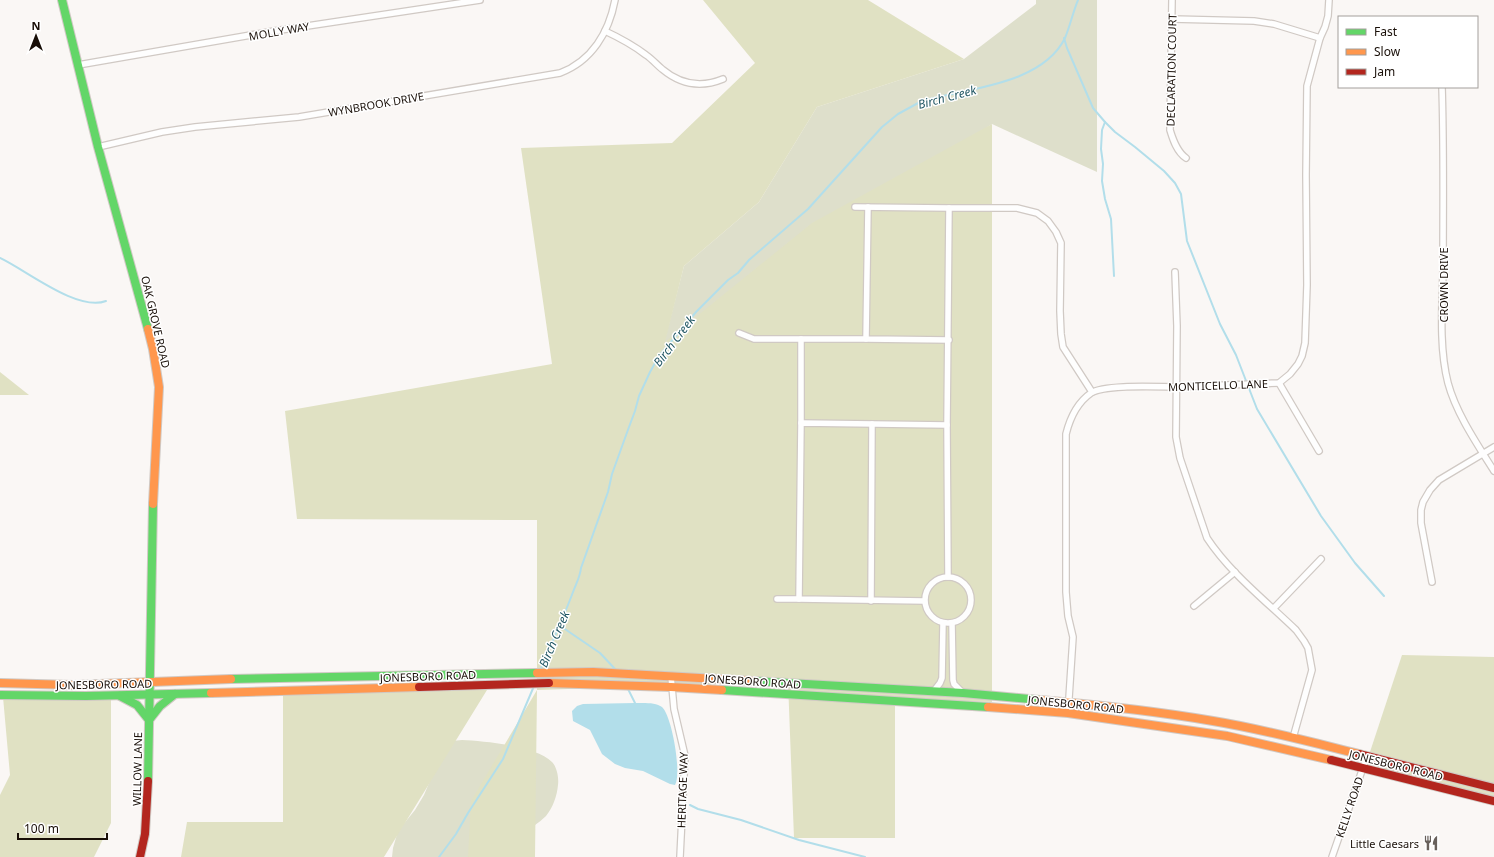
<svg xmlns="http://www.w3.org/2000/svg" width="1494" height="857" viewBox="0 0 1494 857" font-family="'Noto Sans',sans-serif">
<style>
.green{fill:#dedfcb}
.forest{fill:#e0e1c3}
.water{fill:#b2deea}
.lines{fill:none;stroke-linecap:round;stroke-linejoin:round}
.stream{stroke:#b2deea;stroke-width:2}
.street-casing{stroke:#d0c9c4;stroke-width:8}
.fast-casing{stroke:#d0c9c4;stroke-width:10}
.slow-casing{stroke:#d0c9c4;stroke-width:10}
.jam-casing{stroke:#d0c9c4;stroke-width:10}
.street{stroke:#fefefe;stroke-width:5.5}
.fast{stroke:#63d668;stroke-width:8}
.slow{stroke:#ff974d;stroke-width:8}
.jam{stroke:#b3261e;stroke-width:8}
.labels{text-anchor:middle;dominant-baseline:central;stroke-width:3;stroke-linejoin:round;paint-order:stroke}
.street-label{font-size:11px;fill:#190f08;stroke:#fff}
.poi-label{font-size:11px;fill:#190f08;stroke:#fff;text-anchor:end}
.water-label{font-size:12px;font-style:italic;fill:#225764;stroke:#fff}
</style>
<rect width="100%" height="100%" fill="#faf7f5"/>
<g class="green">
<polygon points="1036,0 1097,0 1097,172 992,124 664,343 684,266 759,202 817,107 964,59 1036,4"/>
<path d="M462,740C485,741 536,746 552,762C557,767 559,778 558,785C557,796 553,807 546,816C539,823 530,828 522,834C512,841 502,848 493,857H392L393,848L398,831L415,810L424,795L444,748L452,741Z"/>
</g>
<g class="forest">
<polygon points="703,0 868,0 964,59 817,107 759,202 684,266 665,342 812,223 992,124 992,702 895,699 895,838 794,838 788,682 537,690 535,857 468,857 471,801 537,690 537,520 297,519 285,411 552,364 521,148 672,143 755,63"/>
<polygon points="0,372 29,395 0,395"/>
<polygon points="1402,655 1494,657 1494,799 1366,764"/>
<polygon points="487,690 384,857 181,857 187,822 283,822 283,691"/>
<polygon points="111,694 111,823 94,857 0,857 0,795 10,775 3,697"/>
</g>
<path class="water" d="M635,703C643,703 656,702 662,707C672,716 682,774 675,785L670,784L643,771L625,768L615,764L602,754L590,730L573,721L572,711L577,706L583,704Z"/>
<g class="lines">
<g class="stream">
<polyline points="1064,38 1067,48 1093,108 1105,122 1115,132 1135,147 1164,171 1175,183 1181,194 1187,241 1220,324 1236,355 1257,409 1321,516 1355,563 1384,596"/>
<polyline points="1105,122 1102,130 1101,149 1103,164 1102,181 1105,199 1111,219 1114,276"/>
<path d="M0,258C26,270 77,312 106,301"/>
<polyline points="559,625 600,653 616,670"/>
<path d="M540,671C551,644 563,619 573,592C576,584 580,577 581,568L608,492L612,474L629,427L635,411L639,396L650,372L659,356L696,312L728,280L738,273L749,260L808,209L882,127L898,114L920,102L930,99C972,88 1043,83 1065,38C1070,26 1073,12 1078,0"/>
<polyline points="628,689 635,703"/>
<polyline points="690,805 698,809 741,820 799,840 865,857"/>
<polyline points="439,857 456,834 468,813 503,759 534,686"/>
</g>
<defs>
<g id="street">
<path d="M1172,0L1170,130C1173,140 1177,152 1186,158"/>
<polyline points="1172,19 1254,21 1274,24 1320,38"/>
<path d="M605,31C620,38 633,45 646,55C652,59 657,65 662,69C681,85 701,88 723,79"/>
<polyline points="78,65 274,31 480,0"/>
<path d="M1442,87C1444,148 1443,210 1443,271C1442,307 1439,348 1448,383C1456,413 1477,444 1494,471"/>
<path d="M98,147L162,132L195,127L299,117L560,73C592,61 609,32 615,0"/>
<polyline points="855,207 949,208 947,425"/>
<polyline points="868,207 866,339 949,340"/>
<polyline points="949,208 1017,208 1037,213 1048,221 1056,232 1061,243 1060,311 1061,334 1063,347 1092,392"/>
<path d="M1175,272L1177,326L1176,437L1180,458L1207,538C1230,573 1266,601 1296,630L1304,641L1308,648L1312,670L1293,738"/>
<polyline points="739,333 754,339 866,339"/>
<polyline points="801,339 801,423"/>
<polyline points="1279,383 1319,451"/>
<circle cx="948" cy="600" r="23"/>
<polyline points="1432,582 1421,523 1421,510 1423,502 1430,490 1439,480 1494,447"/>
<polyline points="777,599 799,599"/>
<polyline points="871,601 872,424"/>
<polyline points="924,601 799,599 801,423 947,425 948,577"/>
<polyline points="1194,606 1235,572"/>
<polyline points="1274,608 1321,559"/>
<polyline points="952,623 953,680 954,684 963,693"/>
<polyline points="671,676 674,709 685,756 680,857"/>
<polyline points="933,692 940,683 942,678 943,623"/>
<path d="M1068,713L1073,637L1068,616L1066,592V434C1070,418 1078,402 1091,393C1105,384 1158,387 1176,387C1210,386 1245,384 1279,383L1290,374L1298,364L1302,356L1305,343L1307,285L1306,175L1307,86L1320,38L1325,27L1328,16L1329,0"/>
<polyline points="1332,857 1367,756"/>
</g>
<g id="fast">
<polyline points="62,0 98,147 148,329"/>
<polyline points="231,679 537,673"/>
<polyline points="753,681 963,693 1040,700"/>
<polyline points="722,690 988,707"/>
<polyline points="0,695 86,696 211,693"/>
<polyline points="120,696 137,705 149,720 160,706 175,694"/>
<polyline points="148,781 153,504"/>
</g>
<g id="slow">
<polyline points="148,329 153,349 159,387 153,504"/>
<polyline points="537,673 593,672 753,681"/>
<polyline points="0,683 73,685 231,679"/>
<polyline points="549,683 671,687 722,690"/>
<polyline points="211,693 419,687"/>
<path d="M1040,700C1098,705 1156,711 1213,721C1262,729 1311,742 1359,754"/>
<polyline points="988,707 1068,713 1227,736 1331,760"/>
</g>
<g id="jam">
<polyline points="419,687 549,683"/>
<polyline points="1359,754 1494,788"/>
<polyline points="1331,760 1494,801"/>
<polyline points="140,857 145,834 148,781"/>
</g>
</defs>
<use href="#street" class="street-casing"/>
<use href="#fast" class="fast-casing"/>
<use href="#slow" class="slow-casing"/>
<use href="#jam" class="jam-casing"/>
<use href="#street" class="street"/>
<use href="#fast" class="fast"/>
<use href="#slow" class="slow"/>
<use href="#jam" class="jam"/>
</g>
<defs>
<symbol id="restaurant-bare" viewBox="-9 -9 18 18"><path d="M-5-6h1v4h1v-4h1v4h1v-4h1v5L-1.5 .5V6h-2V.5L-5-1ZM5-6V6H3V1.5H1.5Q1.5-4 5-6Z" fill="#68605b" stroke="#fff" stroke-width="2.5" paint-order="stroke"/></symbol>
</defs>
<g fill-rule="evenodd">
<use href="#restaurant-bare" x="1420" y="832" width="22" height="22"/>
</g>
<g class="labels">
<g class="street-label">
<text transform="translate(279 31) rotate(-10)">MOLLY WAY</text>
<text transform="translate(1171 70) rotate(-89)">DECLARATION COURT</text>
<text transform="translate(376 104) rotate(-10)">WYNBROOK DRIVE</text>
<text transform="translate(1443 285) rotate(-90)">CROWN DRIVE</text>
<text transform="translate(156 322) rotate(77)">OAK GROVE ROAD</text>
<text transform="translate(1218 385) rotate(-2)">MONTICELLO LANE</text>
<text transform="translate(428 676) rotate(-2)">JONESBORO ROAD</text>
<text transform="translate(753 681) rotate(4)">JONESBORO ROAD</text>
<text transform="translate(104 684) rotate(-1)">JONESBORO ROAD</text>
<text transform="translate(1076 704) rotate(6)">JONESBORO ROAD</text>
<text transform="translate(1396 765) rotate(14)">JONESBORO ROAD</text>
<text transform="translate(137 769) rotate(-89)">WILLOW LANE</text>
<text transform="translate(682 790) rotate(-88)">HERITAGE WAY</text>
<text transform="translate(1349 807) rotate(-71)">KELLY ROAD</text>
</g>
<g class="poi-label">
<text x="1419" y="843">Little Caesars</text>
</g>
<g class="water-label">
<text transform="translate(947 97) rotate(-15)">Birch Creek</text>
<text transform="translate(674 341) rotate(-53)">Birch Creek</text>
<text transform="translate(554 639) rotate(-67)">Birch Creek</text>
</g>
</g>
<rect x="1338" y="16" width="140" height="72" fill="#ffffff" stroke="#a39f9c"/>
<rect x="1346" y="29" width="20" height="6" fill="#63d668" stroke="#a39f9c"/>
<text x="1374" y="36" font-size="12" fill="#190f08">Fast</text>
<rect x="1346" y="49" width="20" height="6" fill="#ff974d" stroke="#a39f9c"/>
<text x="1374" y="56" font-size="12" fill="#190f08">Slow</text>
<rect x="1346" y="69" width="20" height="6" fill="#b3261e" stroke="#a39f9c"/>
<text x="1374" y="76" font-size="12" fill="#190f08">Jam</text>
<g transform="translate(36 36)" stroke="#ffffff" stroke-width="3" paint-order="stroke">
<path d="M0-3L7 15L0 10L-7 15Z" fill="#190f08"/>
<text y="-6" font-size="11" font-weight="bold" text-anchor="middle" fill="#190f08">N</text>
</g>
<path d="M18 833v6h89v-6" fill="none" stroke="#190f08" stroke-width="2"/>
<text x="24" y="833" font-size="12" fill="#190f08" stroke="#ffffff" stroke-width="3" paint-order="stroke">100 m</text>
</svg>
